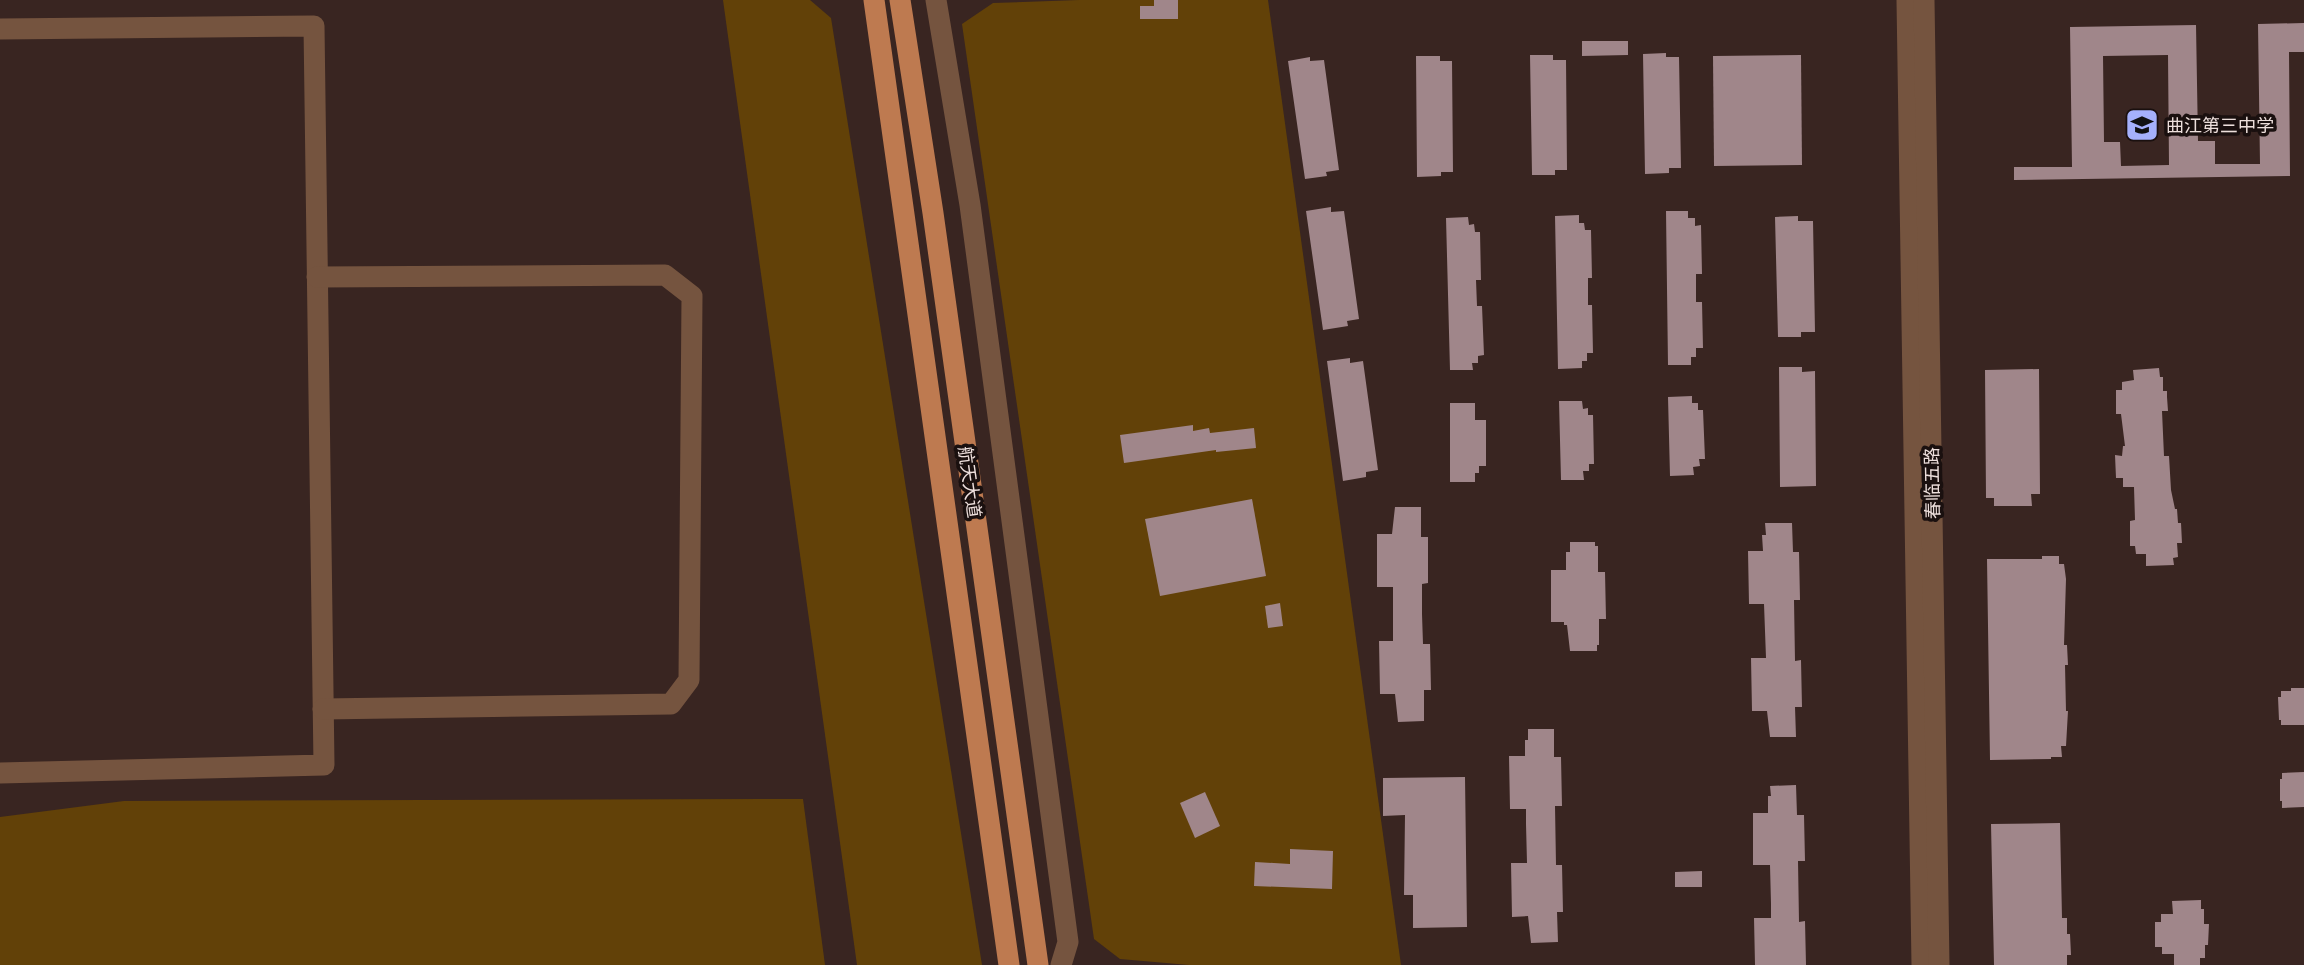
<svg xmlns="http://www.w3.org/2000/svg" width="2304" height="965" viewBox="0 0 2304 965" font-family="'PT Sans','Noto Sans SC',sans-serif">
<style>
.green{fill:#624108}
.building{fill:#a0868a;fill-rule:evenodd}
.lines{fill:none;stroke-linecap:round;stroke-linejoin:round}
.minor{stroke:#75543f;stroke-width:21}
.major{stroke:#be7a50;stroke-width:21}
.labels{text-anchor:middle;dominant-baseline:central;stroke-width:7;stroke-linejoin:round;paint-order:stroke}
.poi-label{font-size:18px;fill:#eddfdc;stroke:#1a100f;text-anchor:start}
.street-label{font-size:18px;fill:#eddfdc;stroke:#1a100f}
</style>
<rect width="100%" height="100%" fill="#392521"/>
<g class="green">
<polygon points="723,0 810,0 831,18 982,965 857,965"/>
<polygon points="1079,0 1268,0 1401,965 1189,965 1120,959 1094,939 962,24 993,3"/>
<polygon points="803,799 825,965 0,965 0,817 124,801"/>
</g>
<g class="building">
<polygon points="1154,0 1178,0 1178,19 1140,19 1140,6 1154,6"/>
<path d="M2304,23V52H2289L2290,176L2014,180V167H2072L2070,27L2196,25L2198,141H2215V164H2260L2258,24ZM2168,55L2169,165L2121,166L2120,142H2104L2103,56Z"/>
<polygon points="1582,41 1628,41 1628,55 1582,56"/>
<polygon points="1666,53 1666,57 1679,57 1681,168 1669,168 1669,173 1645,174 1643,54"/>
<polygon points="1530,55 1553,55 1553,60 1566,60 1567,170 1555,170 1555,175 1532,175"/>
<polygon points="1801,55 1802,165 1714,166 1713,56"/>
<polygon points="1416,56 1440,56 1440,61 1452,61 1453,172 1441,172 1441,176 1417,177"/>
<polygon points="1310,57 1310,61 1324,60 1339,170 1326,172 1327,176 1305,179 1288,61"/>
<polygon points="1331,207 1331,212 1344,211 1359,319 1347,321 1348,326 1323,330 1306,211"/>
<polygon points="1666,211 1688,211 1688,218 1695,218 1695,226 1701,225 1702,274 1696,274 1696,302 1702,302 1703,348 1696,348 1696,357 1691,357 1691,365 1668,365"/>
<polygon points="1579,215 1579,223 1584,223 1585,230 1591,230 1592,278 1588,278 1588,305 1592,305 1593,353 1587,353 1587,361 1582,361 1582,368 1558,369 1555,216"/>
<polygon points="1798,216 1798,221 1813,221 1815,332 1801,332 1801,337 1778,337 1775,217"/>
<polygon points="1468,217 1469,225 1474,224 1475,232 1480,232 1481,280 1476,280 1477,306 1482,306 1484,355 1478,356 1478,363 1472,363 1473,370 1450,370 1446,218"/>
<polygon points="1350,358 1350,363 1363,361 1378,470 1366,472 1366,477 1343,481 1327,361"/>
<polygon points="1779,367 1802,367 1802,372 1815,371 1816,486 1780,487"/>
<polygon points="2159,368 2160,377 2163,377 2163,391 2167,391 2167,397 2168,411 2162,411 2164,456 2169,456 2171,490 2175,509 2177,509 2178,523 2181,523 2182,543 2177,543 2178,557 2173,558 2174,565 2146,566 2146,554 2136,554 2135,546 2130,546 2130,521 2135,520 2134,487 2123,487 2123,478 2116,478 2115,455 2122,456 2123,446 2125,446 2121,414 2116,414 2116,390 2122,390 2122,382 2134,380 2133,370"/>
<polygon points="2039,369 2040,494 2031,494 2032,506 1994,506 1994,498 1986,498 1985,370"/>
<polygon points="1692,396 1692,403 1698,403 1698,410 1703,410 1705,459 1699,459 1700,466 1693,467 1694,475 1670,476 1668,397"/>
<polygon points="1559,401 1582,401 1583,409 1588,408 1588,415 1593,415 1594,464 1589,464 1589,471 1583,471 1584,480 1561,480"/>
<polygon points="1450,403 1475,403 1475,420 1486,420 1486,466 1479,466 1479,473 1475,473 1475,482 1450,482"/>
<polygon points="1193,425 1193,431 1209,428 1210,433 1254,428 1256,448 1216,452 1216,450 1124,463 1120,435"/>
<polygon points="1252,499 1266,576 1160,596 1145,519"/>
<polygon points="1395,507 1421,507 1421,537 1428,537 1428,583 1422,584 1422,614 1423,644 1430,644 1431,690 1424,690 1424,721 1398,722 1395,694 1380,694 1379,641 1393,641 1393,587 1377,587 1377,534 1392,534"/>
<polygon points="1765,523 1792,523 1793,552 1799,552 1800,600 1794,600 1795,661 1801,660 1802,707 1795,707 1796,737 1770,737 1767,711 1752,711 1751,658 1766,658 1764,604 1749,604 1748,551 1763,551 1762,535 1766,535"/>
<polygon points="1570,542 1595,542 1595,546 1598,546 1598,572 1605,572 1606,619 1599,619 1599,645 1597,645 1597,651 1570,651 1567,625 1564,625 1564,622 1551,622 1551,570 1566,570 1566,552 1570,552"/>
<polygon points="2042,556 2059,556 2059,564 2064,564 2066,579 2064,645 2067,645 2068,665 2065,665 2066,711 2068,711 2066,746 2061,746 2062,757 2051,757 2051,759 1990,760 1987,559 2042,559"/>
<polygon points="1280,603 1283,626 1268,628 1265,606"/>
<polygon points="2291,688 2304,688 2304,725 2281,725 2281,720 2279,720 2278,697 2281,697 2281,691 2291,691"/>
<polygon points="1528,729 1554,729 1554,757 1561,757 1562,806 1555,806 1556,865 1562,865 1563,912 1557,912 1558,942 1531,943 1528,916 1512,917 1511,863 1527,863 1526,824 1526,809 1510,809 1509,756 1525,756 1525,740 1528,740"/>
<polygon points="2304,772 2304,807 2282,808 2282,801 2280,801 2280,779 2282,779 2282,773"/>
<polygon points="1465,777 1467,927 1413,928 1413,895 1404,895 1405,815 1383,816 1383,778"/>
<polygon points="1796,785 1797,815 1804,815 1805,861 1798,861 1799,922 1805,921 1806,965 1755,965 1754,918 1771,918 1771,904 1770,865 1753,865 1753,813 1768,813 1768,796 1771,796 1770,786"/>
<polygon points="1205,792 1220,826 1195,838 1180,803"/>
<polygon points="2060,823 2062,918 2067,918 2067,934 2070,934 2071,955 2067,955 2067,965 1994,965 1991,824"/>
<polygon points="1290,849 1333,851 1332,889 1254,886 1255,862 1290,864"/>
<polygon points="1702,871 1702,887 1675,887 1675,872"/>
<polygon points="2201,900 2201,909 2204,909 2204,924 2209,924 2208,945 2205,945 2205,958 2200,958 2200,965 2174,965 2174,954 2162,954 2162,947 2155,947 2155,922 2161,922 2161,914 2173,914 2172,901"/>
</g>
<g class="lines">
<g class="minor">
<polyline points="936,0 970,205 1068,942 1061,965"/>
<polyline points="1907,0 1922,965"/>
<polyline points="1924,0 1939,965"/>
<polyline points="0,29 314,26 324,765 0,773"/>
<polyline points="317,277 665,275 692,296 689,680 671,704 323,709"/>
</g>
<g class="major">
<polyline points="874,0 1009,965"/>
<polyline points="900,0 933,213 1038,965"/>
</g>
</g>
<defs>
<symbol id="school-square" viewBox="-11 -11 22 22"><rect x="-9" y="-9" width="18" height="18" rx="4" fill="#a5b1fc" stroke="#1a100f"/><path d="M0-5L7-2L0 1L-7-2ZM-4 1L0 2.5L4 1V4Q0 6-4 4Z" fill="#111"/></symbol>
</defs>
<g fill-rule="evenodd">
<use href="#school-square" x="2123" y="106" width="38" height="38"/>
</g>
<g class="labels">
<g class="poi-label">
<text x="2166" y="125">曲江第三中学</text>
</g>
<g class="street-label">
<text transform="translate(970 482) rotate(82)">航天大道</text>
<text transform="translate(1932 483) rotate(-91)">春临五路</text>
</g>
</g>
</svg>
